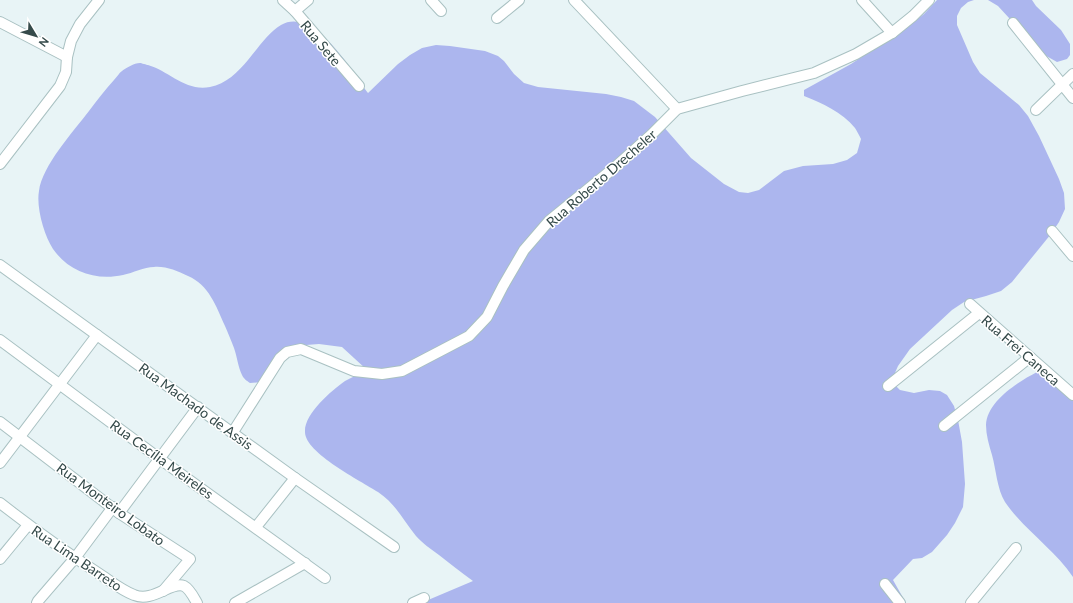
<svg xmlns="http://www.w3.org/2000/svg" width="1073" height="603" viewBox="0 0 1073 603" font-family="Lato,sans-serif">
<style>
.green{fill:#acb6ee}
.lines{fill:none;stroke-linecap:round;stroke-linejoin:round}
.minor-casing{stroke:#a9c1c2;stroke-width:12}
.minor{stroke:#fff;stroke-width:10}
.labels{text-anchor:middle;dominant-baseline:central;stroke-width:3;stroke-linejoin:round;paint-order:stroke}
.street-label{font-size:14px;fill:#354a4a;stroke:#fff}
</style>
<rect width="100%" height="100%" fill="#e8f4f6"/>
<g class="green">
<path d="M937,0H974L968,2L961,8L957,16V25L973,62L980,73L1019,105L1028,116L1039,136L1059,179L1064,193L1065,209L1059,222L1051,234L1012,282L1001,291L986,296L964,302L952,310L910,349L898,366L894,375L895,385L900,390L914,393L929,390L940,391L947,395L954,406L958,420L962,442L965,484L963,507L955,523L947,535L932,552L922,558L913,559L893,580L906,603H421L473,581C461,572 450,564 439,555C431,549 422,543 416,536C403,520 396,504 378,492C361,481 305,453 305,432C304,414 331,391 345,381C352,377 360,374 366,369L342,347L319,344L306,345L287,357L262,382L250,383C247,381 243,378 242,375C238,367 237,356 234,348C231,340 228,333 225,326C216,306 209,285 188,276C177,271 166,266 154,267C144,267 133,273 123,275C96,281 69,272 53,249C44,235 36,207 39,191C42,166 73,132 89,111C97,100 105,90 114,80C117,77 119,73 122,71C126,68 134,63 140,63C141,63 147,65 148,65C169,71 186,92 210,87C226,84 238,72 248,60C258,48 268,33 281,25C314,6 352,71 368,93L398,64L410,55L422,48L436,45L450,46L485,51L498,56L504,61L514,74L524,83L538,87L606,94L621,97L634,101L655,117L691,158L724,184L739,192L748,193L759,190L784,171L803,166L833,164L847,160L857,153L861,139C859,135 857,131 855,128C842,112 822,103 804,96V90L851,64L909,26L924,14Z"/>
<polygon points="988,0 1032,0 1036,6 1061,30 1070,44 1070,55 1067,59 1057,62 1041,53 998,6"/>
<path d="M1037,372H1048L1073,390V577C1054,549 1024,530 1005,502C997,489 996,469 992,455C989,445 986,435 986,425C987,401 1018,382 1037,372Z"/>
</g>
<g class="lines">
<defs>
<g id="minor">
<polyline points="283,0 295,11 359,86"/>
<polyline points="431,0 441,11"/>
<polyline points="574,0 677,109"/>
<polyline points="862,0 892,33"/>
<polyline points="295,11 308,0"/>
<polyline points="497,18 519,0"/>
<polyline points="0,22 67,57"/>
<polyline points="1013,23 1073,98"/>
<polyline points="1036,110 1073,74"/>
<polyline points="0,164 60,86 66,72 67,57 71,41 80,24 99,0"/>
<polyline points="1052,231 1073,256"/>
<polyline points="0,265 295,478 394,547"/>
<polyline points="970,304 1073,395"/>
<polyline points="0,340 160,459 325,578"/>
<polyline points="888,386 979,313"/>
<polyline points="0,422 119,513 190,559 163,591"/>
<polyline points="944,426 1030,357"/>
<polyline points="233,432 280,358 287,352 301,349 354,371 382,374 402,371 469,336 487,317 503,286 524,250 549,221 614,168 651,135 677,109 742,91 814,73 856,54 892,33 913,16 929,0"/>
<polyline points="0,463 97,335"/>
<path d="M0,503C32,528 64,551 98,573C109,580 121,590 134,595C153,603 171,581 184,586C190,589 194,598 197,603"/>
<polyline points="119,513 198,407"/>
<polyline points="256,527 295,478"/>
<polyline points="0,559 28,525"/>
<polyline points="885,584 900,603"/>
<polyline points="37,603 38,601 75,558 113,507"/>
<polyline points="235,603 305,563"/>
<polyline points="413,603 424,598"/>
<polyline points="971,603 1016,548"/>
</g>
</defs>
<use href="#minor" class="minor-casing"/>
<use href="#minor" class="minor"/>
</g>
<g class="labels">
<g class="street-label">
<text transform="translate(321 43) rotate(50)">Rua Sete</text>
<text transform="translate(601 178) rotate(-41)">Rua Roberto Drecheler</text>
<text transform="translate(1021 350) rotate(41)">Rua Frei Caneca</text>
<text transform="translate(196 406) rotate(36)">Rua Machado de Assis</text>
<text transform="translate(162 459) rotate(36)">Rua Cecília Meireles</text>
<text transform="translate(111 504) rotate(36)">Rua Monteiro Lobato</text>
<text transform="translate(77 558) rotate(34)">Rua Lima Barreto</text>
</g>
</g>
<g transform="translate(36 36) rotate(128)" stroke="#ffffff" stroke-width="3" paint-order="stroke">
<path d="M0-3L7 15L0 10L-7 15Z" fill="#354a4a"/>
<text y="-6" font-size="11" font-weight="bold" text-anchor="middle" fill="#354a4a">N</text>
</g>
</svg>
